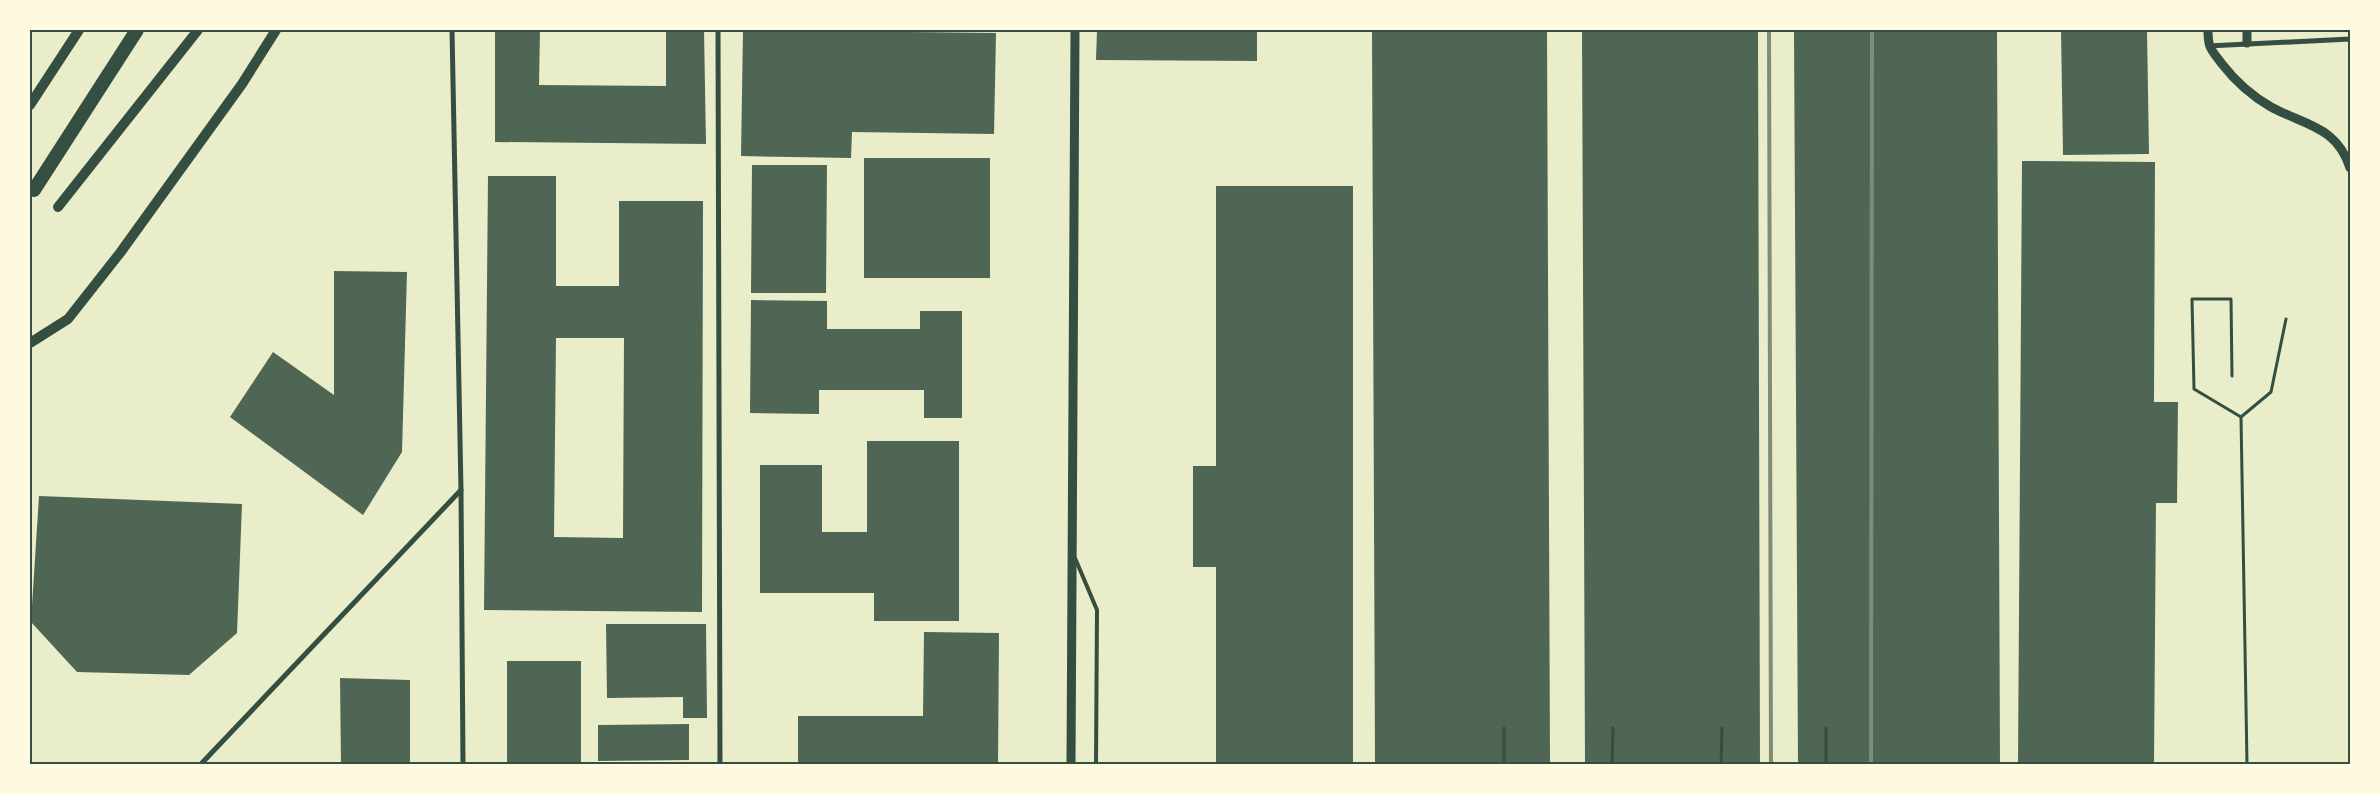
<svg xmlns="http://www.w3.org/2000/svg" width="2380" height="794" viewBox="0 0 2380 794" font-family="Montserrat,sans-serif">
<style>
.building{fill:#4f6655;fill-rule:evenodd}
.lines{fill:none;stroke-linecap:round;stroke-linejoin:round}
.path{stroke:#344e41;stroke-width:3}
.service{stroke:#344e41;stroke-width:4}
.minor{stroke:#344e41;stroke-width:5}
.tertiary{stroke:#344e41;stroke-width:9}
.secondary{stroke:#344e41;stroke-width:10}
.trunk{stroke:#344e41;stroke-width:14}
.rail{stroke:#7c8e77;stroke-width:4}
.neatline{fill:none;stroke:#344e41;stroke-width:2}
</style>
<rect width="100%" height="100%" fill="#e9edc9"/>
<g class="building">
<polygon points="495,30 540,30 539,85 666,86 666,30 704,30 706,144 495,142"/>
<polygon points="743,30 996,33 994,134 852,132 851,158 741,156"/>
<polygon points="1097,30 1257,30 1257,61 1096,60"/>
<polygon points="1372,30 1547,30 1550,764 1375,764"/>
<polygon points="1582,30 1758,30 1760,764 1585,764"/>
<polygon points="1794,30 1997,30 2000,764 1798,764"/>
<polygon points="2061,30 2147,30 2149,154 2063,155"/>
<rect x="864" y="158" width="126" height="120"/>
<polygon points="2022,161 2155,162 2154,402 2178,402 2177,503 2156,503 2154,764 2018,764"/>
<polygon points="752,165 827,165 826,293 751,293"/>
<path d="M488,176H556V286H619V201H703L702,612L484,610ZM556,338H624L623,538L554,537Z"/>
<polygon points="1216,186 1353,186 1353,764 1216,764 1216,567 1193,567 1193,466 1216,466"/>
<polygon points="334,271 407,272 402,452 363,515 230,417 273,352 334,395"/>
<polygon points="751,300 827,301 827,329 920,329 920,311 962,311 962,418 924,418 924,390 819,390 819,414 750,413"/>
<polygon points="867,441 959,441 959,621 874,621 874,593 760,593 760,465 822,465 822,532 867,532"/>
<polygon points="39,496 242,504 237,633 189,675 77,672 31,622"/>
<polygon points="606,624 706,624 707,718 683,718 683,697 607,698"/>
<polygon points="924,632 999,633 998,764 798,764 798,716 923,716"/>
<rect x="507" y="661" width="74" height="103"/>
<polygon points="340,678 410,680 410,764 341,764"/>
<polygon points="689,724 689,760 598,761 598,725"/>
</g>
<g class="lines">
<g class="path">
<polyline points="2232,376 2231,299 2192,299 2194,389 2241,417"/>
<polyline points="1826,728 1826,764"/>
<polyline points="1504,764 1504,728"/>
<polyline points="1612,764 1613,728"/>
<polyline points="1721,764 1722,728"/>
<polyline points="2247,764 2241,417 2271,392 2286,319"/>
</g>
<polyline class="service" points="1075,558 1097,610 1096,764"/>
<g class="minor">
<polyline points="452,30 461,490 463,764"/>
<polyline points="718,30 720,764"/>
<polyline points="2208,46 2350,39"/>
<polyline points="201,764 461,490"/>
</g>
<g class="tertiary">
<path d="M2208,30C2208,49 2211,49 2222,64C2236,82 2252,96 2271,107C2304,125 2337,126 2350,168"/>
<polyline points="2247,43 2247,30"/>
<polyline points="1071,764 1075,30"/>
</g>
<g class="secondary">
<polyline points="30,105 79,30"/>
<polyline points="58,207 198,30"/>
<polyline points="30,343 68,319 120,253 242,84 276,30"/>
</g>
<polyline class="trunk" points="34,190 137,30"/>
<g class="rail">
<polyline points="1769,30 1771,764"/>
<polyline points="1871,764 1872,30"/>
</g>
</g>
<rect width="2380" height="794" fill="none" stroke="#fefae0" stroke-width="62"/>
<rect x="31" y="31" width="2318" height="732" class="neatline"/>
</svg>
